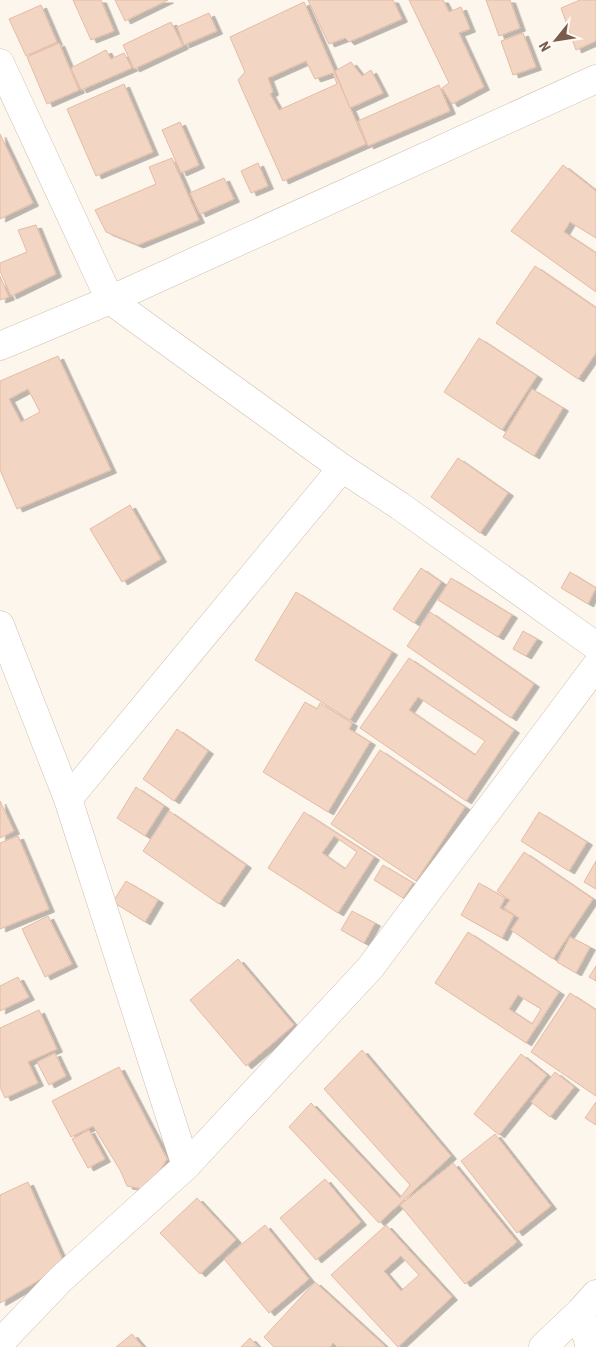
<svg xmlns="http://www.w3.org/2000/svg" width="596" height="1347" viewBox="0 0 596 1347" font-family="'Roboto Condensed',sans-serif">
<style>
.building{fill:#f3d5c3;stroke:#e6bba3;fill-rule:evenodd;filter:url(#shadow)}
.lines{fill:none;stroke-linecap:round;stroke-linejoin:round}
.minor-casing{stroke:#d1beb0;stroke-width:29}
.minor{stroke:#fff;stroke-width:28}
</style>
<defs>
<filter id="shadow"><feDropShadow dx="5.5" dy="3" stdDeviation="0" flood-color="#0004"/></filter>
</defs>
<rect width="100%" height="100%" fill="#fdf6ec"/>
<g class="building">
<polygon points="73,0 101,0 114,31 91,40"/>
<polygon points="115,0 168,0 125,21"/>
<polygon points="308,0 393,0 402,19 349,42 345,38 329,44"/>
<polygon points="409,0 443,0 449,12 461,7 470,29 459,33 484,87 452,104 442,88 449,83"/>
<polygon points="486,0 510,0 520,28 499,36"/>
<polygon points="580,0 596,0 596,41 576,50 561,8"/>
<path d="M304,2L366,144L283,181L238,80L245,72L230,37ZM306,61L315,79L333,73L337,84L279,110L270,94L273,92L268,78Z"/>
<polygon points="41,5 57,42 26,56 9,19"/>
<polygon points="209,13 217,31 184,45 177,27"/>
<polygon points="171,22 183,46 134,69 123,45"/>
<polygon points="523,33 536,67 513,75 501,41"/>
<polygon points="59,43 79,90 47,104 27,57"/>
<polygon points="106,50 111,59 124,53 132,68 81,90 71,68"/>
<polygon points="351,62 362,76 371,70 383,93 350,108 335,71"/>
<polygon points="124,84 153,152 96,176 67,109"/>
<polygon points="439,85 450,111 368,146 358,121"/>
<polygon points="180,122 199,165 181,173 162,130"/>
<polygon points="0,134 33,203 0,219"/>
<polygon points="172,158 199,220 138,245 106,232 95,210 156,184 149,167"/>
<polygon points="258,163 268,186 251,193 241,171"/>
<polygon points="563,165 596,191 596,238 570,222 564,232 596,253 596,292 511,231"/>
<polygon points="224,178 234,199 200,214 190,193"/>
<polygon points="36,225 56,274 11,296 0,271 0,263 27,252 18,230"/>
<polygon points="535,266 596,308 596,353 578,379 496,323"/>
<polygon points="0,276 9,297 0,300"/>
<polygon points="479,338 537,376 502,430 444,392"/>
<path d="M58,356L111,470L17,509L0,470V381ZM28,389L40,412L21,422L9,399Z"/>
<polygon points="532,389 563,408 534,456 503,437"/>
<polygon points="458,458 508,493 480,533 431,497"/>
<polygon points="130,505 161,559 122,582 90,529"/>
<polygon points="421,568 441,582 414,623 393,609"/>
<polygon points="570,572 596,588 588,604 561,588"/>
<polygon points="451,578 512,615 498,637 438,600"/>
<polygon points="296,592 392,652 350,720 255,660"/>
<polygon points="430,612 534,684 511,718 407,646"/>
<polygon points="523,631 537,639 526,656 513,649"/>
<path d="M409,658L514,730L466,801L360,728ZM418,697L485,741L475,755L409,710Z"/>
<polygon points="305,702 317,709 320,703 352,723 349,729 370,742 328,812 263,772"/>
<polygon points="177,729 208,751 174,801 143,779"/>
<polygon points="380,750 465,807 416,881 331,824"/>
<polygon points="136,787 164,806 145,836 117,818"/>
<polygon points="0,801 14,831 0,838"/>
<polygon points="169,811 246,865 219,904 143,851"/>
<path d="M304,812L374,857L338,913L268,868ZM334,836L357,852L345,869L322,853Z"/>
<polygon points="539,812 587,842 569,871 521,841"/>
<polygon points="18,836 49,909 0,929 0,843"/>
<polygon points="524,852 593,899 553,959 511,930 519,918 504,908 510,900 497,891"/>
<polygon points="596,861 596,889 584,882"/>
<polygon points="383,865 413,883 403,898 374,880"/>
<polygon points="126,881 158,900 145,922 113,902"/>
<polygon points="479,883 505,898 500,908 514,915 502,938 461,915"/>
<polygon points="352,911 375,923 364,943 341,930"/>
<polygon points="48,916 72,964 45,977 22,929"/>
<path d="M468,932L559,992L526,1043L435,983ZM518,995L541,1009L532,1024L509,1009Z"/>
<polygon points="570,937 590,947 576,973 557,962"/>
<polygon points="238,959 294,1025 246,1066 190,1000"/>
<polygon points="596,966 596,981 589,977"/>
<polygon points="18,977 29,997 0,1011 0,986"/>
<polygon points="570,993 596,1010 596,1096 531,1052"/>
<polygon points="39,1010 57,1049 28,1062 38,1083 5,1098 0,1087 0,1028"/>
<polygon points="362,1050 451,1156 379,1223 289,1127 311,1103 400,1198 410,1185 324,1089"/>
<polygon points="55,1053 66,1076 49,1085 37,1062"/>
<polygon points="521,1054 547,1075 499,1135 474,1114"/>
<polygon points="119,1067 167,1159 148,1190 127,1186 120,1170 93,1126 71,1137 52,1101"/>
<polygon points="555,1072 574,1087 550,1117 531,1102"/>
<polygon points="596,1102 596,1125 585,1118"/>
<polygon points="89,1130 105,1159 88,1168 72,1139"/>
<polygon points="495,1134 551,1206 517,1233 461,1161"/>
<polygon points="453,1163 517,1242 465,1284 400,1205"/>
<polygon points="325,1179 361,1222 316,1260 280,1218"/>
<polygon points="28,1182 65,1265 0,1303 0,1195"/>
<polygon points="197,1198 236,1240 200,1274 160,1233"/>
<polygon points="265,1225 309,1279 269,1313 224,1259"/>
<path d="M386,1225L452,1297L398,1347L331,1275ZM401,1256L419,1275L401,1291L384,1271Z"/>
<polygon points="315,1282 386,1347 337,1347 333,1343 330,1347 274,1347 264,1337"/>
<polygon points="132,1334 143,1347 116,1347"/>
<polygon points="250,1338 258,1347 241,1347"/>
</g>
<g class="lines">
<defs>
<g id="minor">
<polyline points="0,63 110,300 342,468 400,506 596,646"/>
<polyline points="0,346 110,300 596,79"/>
<polyline points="0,625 68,799 186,1166"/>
<polyline points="68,799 342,468"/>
<polyline points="580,1312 590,1347"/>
<polyline points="0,1343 60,1280 186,1166 370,968 596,666"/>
<polyline points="543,1347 580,1312 596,1294"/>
</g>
</defs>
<use href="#minor" class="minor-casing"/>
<use href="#minor" class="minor"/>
</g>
<g transform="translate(556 40) rotate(240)" stroke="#fffaf3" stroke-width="4" paint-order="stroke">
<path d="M0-4L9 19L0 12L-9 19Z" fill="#7a5c4d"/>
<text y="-8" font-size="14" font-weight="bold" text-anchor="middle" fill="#7a5c4d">N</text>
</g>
</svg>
